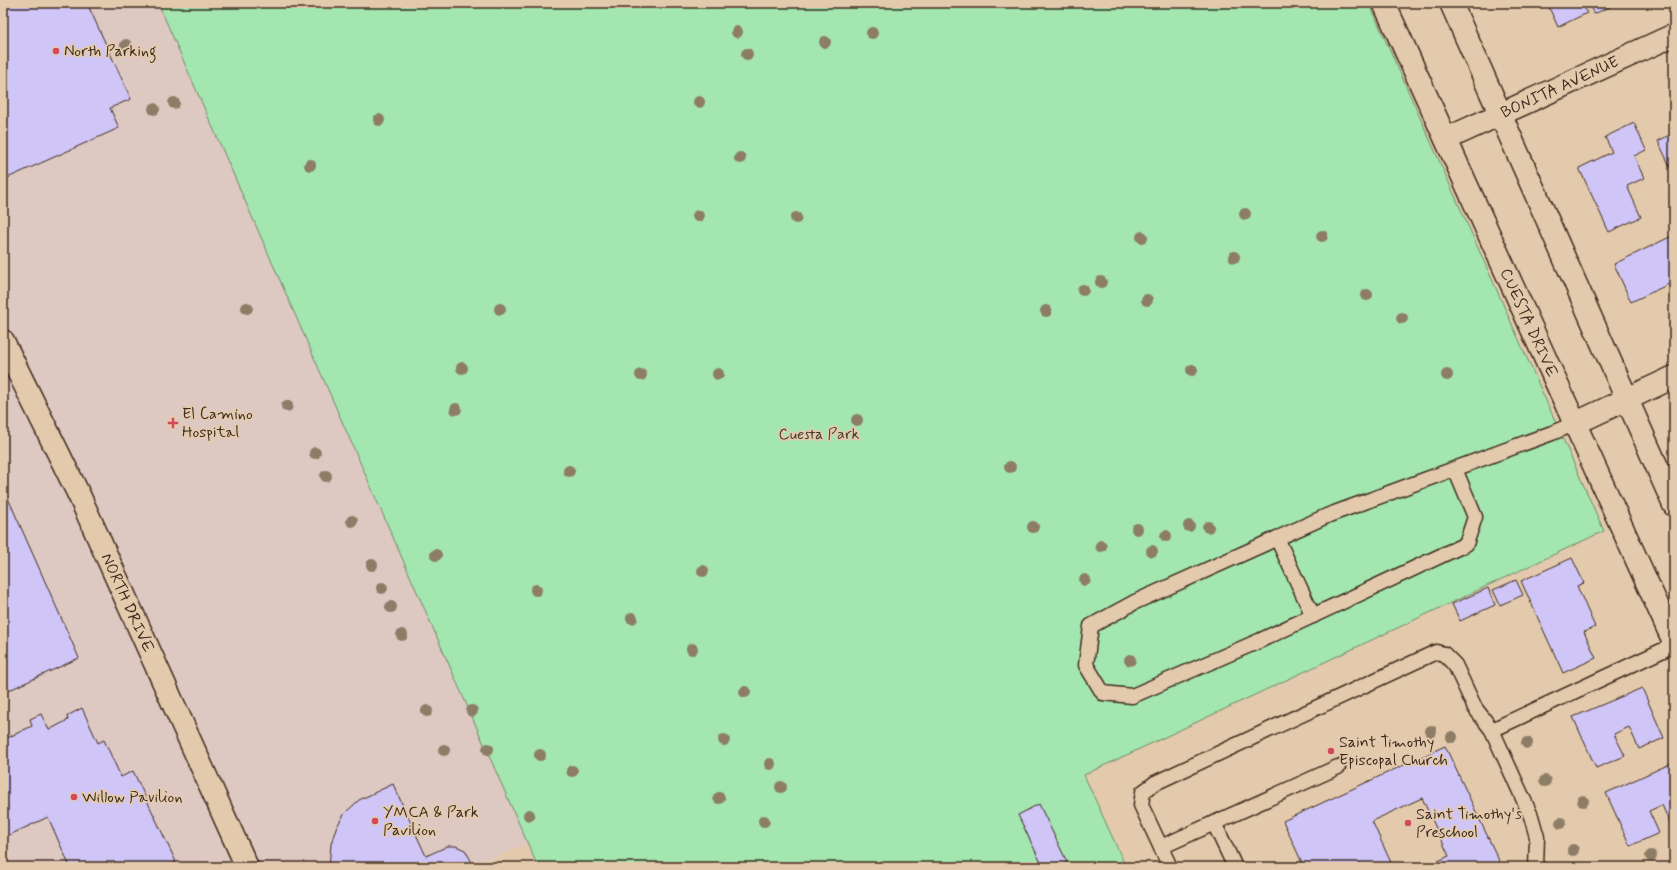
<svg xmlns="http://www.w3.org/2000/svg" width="1677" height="870" viewBox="0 0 1677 870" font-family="Mynerve,sans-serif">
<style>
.built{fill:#dec8c2}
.green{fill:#a3e6b0;stroke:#6f8867}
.building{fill:#cfc5f7;stroke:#3b2a1e}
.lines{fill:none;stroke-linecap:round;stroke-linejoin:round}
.service-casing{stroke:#3b2a1e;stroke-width:17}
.minor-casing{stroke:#3b2a1e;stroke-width:25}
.secondary-casing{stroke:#3b2a1e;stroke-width:25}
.service{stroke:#e4caac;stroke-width:14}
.minor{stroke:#e4caac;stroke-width:22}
.secondary{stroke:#e4caac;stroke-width:22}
.tree{fill:#8d7c66}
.poi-dot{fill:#d1495b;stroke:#e4caac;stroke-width:1.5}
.labels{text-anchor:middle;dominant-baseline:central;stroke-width:3.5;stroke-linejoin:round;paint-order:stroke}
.poi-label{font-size:16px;fill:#3b2a1e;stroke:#e4caac;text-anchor:start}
.street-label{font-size:16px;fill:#3b2a1e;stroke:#e4caac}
.park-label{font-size:16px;fill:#453d2d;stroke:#e4caac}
</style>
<rect width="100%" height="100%" fill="#e4caac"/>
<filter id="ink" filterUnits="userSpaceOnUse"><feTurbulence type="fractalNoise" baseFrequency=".025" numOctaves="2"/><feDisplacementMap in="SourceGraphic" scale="8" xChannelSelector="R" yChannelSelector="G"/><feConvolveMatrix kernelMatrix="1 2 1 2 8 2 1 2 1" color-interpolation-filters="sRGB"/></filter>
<g filter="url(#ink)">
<polygon class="built" points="3,3 158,3 528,843 474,867 3,867"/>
<polygon class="green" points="158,3 1369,3 1604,531 1084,775 1126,867 538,867"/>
<g class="building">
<polygon points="3,3 87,3 131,99 110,108 119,128 3,180"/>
<polygon points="1547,3 1582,3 1587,13 1558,27"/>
<polygon points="1588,3 1618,3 1594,14"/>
<polygon points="1634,123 1646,150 1634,156 1644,178 1627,186 1641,217 1609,232 1579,168 1612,152 1605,137"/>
<polygon points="1674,133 1674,175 1658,141"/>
<polygon points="1674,235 1674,296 1669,284 1631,302 1614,264"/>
<polygon points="3,487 79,658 3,693"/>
<polygon points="1572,558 1584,583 1577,586 1595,627 1584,632 1596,658 1563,673 1521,581"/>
<polygon points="1516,580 1523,595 1500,605 1493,590"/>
<polygon points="1488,588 1495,605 1460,621 1452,604"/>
<polygon points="1642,688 1664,738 1639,749 1629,727 1614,734 1625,756 1596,768 1573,717"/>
<polygon points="82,708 98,743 104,740 121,777 133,771 176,862 166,867 70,867 48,817 3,838 3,740 32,726 30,719 41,714 49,730 68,720 67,716"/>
<polygon points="1445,746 1502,867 1425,867 1449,856 1422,798 1372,821 1393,867 1304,867 1283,821"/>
<polygon points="1672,763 1674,766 1674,827 1672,828 1662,805 1649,811 1659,833 1630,846 1606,793"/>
<polygon points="393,784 426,856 448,846 456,846 465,850 474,866 329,867 331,844 336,828 345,813 359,800"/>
<polygon points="1039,804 1067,862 1057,867 1043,867 1018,815"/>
</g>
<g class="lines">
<defs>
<g id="service">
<polyline points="1455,469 1475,517 1466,544 1259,641 1132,696 1103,693 1086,665 1091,626 1135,602 1329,515 1552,433 1576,423"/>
<polyline points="1277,538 1313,616"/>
<polyline points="1492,730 1674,645"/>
<polyline points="1214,823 1235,867"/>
<polyline points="1161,847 1338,767"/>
<polyline points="1170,867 1141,805 1143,792 1155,783 1436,652 1444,654 1455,665 1475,708 1492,730 1531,816 1537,837 1536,867"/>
</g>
<g id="minor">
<path id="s1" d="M1446,139L1674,35"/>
<path id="s2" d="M3,341L79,495L247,867"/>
<polyline points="1576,423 1674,377"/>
</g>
<g id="secondary">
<path id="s3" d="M1384,3L1674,642"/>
<polyline points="1451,3 1674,505"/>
</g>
</defs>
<use href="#service" class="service-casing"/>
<use href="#minor" class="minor-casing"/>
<use href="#secondary" class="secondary-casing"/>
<use href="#service" class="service"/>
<use href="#minor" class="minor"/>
<use href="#secondary" class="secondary"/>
</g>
<g class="tree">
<circle cx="737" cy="32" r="6"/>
<circle cx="872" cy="33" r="6"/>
<circle cx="825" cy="42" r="6"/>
<circle cx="126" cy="45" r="6"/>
<circle cx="747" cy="54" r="6"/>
<circle cx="699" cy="102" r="6"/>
<circle cx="174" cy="103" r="6"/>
<circle cx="154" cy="109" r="6"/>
<circle cx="379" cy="120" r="6"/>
<circle cx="740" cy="158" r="6"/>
<circle cx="310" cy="165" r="6"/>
<circle cx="1245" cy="214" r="6"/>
<circle cx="698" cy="216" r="6"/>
<circle cx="796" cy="218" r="6"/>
<circle cx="1322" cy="236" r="6"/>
<circle cx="1142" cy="237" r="6"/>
<circle cx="1234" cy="257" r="6"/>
<circle cx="1101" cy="282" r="6"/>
<circle cx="1083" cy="290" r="6"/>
<circle cx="1367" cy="295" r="6"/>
<circle cx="1147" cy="300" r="6"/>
<circle cx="247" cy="308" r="6"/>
<circle cx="500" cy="309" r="6"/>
<circle cx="1046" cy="311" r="6"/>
<circle cx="1402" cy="318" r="6"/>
<circle cx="462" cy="368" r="6"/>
<circle cx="1192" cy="370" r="6"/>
<circle cx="718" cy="374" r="6"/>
<circle cx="641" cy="375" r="6"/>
<circle cx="1447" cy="375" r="6"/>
<circle cx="287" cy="406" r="6"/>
<circle cx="456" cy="409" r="6"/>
<circle cx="857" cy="420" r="6"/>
<circle cx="315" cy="453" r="6"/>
<circle cx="1010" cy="467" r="6"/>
<circle cx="569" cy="471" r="6"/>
<circle cx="326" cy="476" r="6"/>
<circle cx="352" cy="521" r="6"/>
<circle cx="1189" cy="526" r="6"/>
<circle cx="1033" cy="527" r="6"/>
<circle cx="1208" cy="527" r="6"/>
<circle cx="1137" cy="529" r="6"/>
<circle cx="1166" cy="536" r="6"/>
<circle cx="1101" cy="546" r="6"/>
<circle cx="1152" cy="551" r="6"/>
<circle cx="436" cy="555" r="6"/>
<circle cx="372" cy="565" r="6"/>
<circle cx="703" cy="571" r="6"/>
<circle cx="1085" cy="580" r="6"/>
<circle cx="382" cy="588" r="6"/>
<circle cx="536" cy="590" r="6"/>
<circle cx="391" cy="607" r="6"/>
<circle cx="632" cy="618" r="6"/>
<circle cx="402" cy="635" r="6"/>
<circle cx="692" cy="649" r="6"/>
<circle cx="1130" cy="660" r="6"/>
<circle cx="745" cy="692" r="6"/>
<circle cx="427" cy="711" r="6"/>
<circle cx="472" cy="711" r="6"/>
<circle cx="1431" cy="731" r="6"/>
<circle cx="1452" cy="737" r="6"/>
<circle cx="724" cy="740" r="6"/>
<circle cx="1527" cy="743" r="6"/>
<circle cx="488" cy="749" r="6"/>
<circle cx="444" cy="750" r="6"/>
<circle cx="540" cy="755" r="6"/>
<circle cx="770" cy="764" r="6"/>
<circle cx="572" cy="771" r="6"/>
<circle cx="1545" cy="781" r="6"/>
<circle cx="781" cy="787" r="6"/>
<circle cx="719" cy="798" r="6"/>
<circle cx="1583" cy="801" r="6"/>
<circle cx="529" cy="815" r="6"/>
<circle cx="764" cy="821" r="6"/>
<circle cx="1561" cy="823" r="6"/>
<circle cx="1573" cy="850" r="6"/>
<circle cx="1651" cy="856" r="6"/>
</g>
</g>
<g class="poi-dot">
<circle cx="56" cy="51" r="4"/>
<path d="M171 417h4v4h4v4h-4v4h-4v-4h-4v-4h4z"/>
<circle cx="1331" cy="751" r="4"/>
<circle cx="74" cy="797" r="4"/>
<circle cx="375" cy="821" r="4"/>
<circle cx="1408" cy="823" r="4"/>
</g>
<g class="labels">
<g class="poi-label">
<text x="64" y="51">North Parking</text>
<text x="182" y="414">El Camino<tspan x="182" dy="18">Hospital</tspan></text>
<text x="1339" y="742">Saint Timothy<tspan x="1339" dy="18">Episcopal Church</tspan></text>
<text x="82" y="797">Willow Pavilion</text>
<text x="383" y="812">YMCA &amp; Park<tspan x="383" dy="18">Pavilion</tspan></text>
<text x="1416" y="814">Saint Timothy's<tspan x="1416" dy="18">Preschool</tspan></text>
</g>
<g class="street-label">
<text stroke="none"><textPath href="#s1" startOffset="125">BONITA AVENUE</textPath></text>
<text stroke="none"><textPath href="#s3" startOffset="351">CUESTA DRIVE</textPath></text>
<text stroke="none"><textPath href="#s2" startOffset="290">NORTH DRIVE</textPath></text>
</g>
<g class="park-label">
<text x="819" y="434">Cuesta Park</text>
</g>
</g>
<rect width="1677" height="870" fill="none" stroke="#e4caac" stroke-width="16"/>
<rect x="8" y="8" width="1661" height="854" fill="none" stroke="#3b2a1e" stroke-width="1.5" filter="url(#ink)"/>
</svg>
